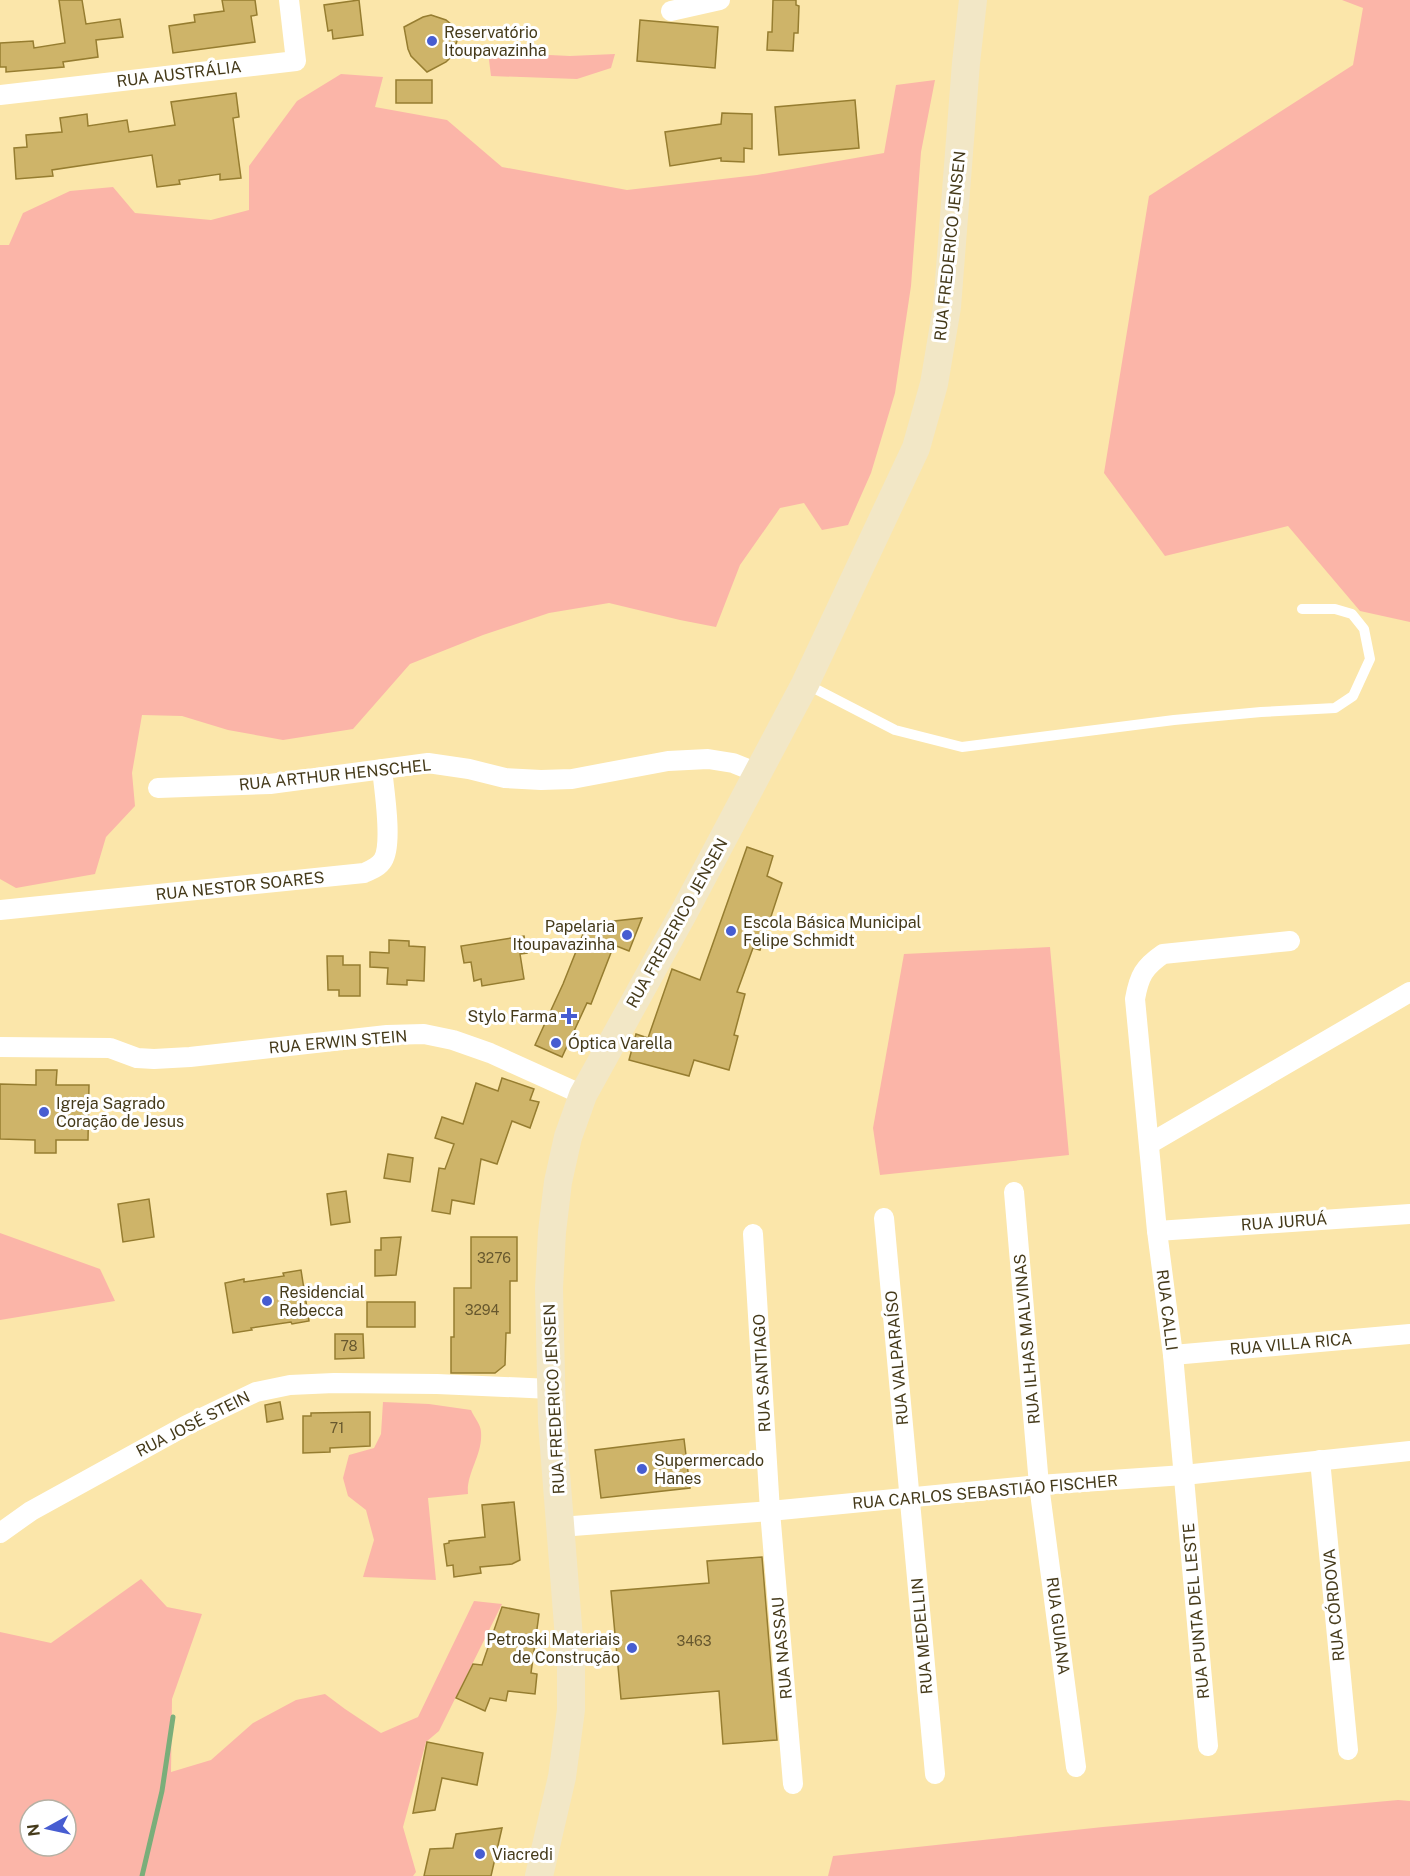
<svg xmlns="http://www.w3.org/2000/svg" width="1410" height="1876" viewBox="0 0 1410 1876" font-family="'Public Sans',sans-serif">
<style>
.green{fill:#fbb5a8;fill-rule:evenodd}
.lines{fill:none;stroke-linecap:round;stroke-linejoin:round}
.stream{stroke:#7aae7a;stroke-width:5}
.building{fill:#ceb469;stroke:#967d30;stroke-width:1.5}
.lane{stroke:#fff;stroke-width:10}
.street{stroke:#fff;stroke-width:20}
.secondary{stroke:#f2e7c6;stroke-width:28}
.poi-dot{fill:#475dd1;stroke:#fff;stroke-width:2}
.labels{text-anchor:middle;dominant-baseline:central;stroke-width:6;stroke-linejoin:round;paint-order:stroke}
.number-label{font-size:14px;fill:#67582e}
.poi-label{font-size:16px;fill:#453a1a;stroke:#fff;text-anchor:start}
.street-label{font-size:16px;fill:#453a1a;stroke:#fff}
</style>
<rect width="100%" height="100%" fill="#fbe6aa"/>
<g class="green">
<polygon points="1342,0 1410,0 1410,622 1360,611 1288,526 1165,556 1104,473 1149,196 1353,65 1363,8"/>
<polygon points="488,52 570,56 615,54 611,68 577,79 491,76"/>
<polygon points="341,74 383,77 375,107 447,120 502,167 627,190 757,175 884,153 896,85 935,80 921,152 911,286 895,393 871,473 848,525 822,530 804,503 780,508 740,565 716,627 680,620 609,603 549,613 483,635 410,664 353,729 283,740 228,730 182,716 142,715 132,773 135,806 106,837 95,874 16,888 0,879 0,245 9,245 23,213 70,191 113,187 135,213 211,220 249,210 249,166 297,101"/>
<polygon points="1050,947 1069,1155 880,1175 873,1128 904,954"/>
<polygon points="0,1233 100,1269 115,1301 0,1320"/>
<path d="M383,1402L429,1404L471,1410C474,1417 481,1425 481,1432C483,1455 466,1473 468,1494L428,1498L436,1580L363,1577L374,1540L366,1510L348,1496L343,1478L349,1455L374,1448L381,1434Z"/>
<path d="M141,1579L167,1607L202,1614L172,1699L171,1772L211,1760L253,1723L296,1700L325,1694L345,1709L381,1733L418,1717L474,1601L502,1604L439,1731L426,1742L403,1827L416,1872L413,1876H0V1632L51,1643ZM30,1810H66V1846H30Z"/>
<polygon points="1398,1800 1410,1801 1410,1876 828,1876 833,1856 1103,1827"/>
</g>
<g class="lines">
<polyline class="stream" points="142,1876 162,1791 173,1717"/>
</g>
<g class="building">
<polygon points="59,0 82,0 86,24 120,19 123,37 96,40 98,57 63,62 64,67 6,72 6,67 0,67 0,43 33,41 34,48 65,43"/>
<polygon points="222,0 255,0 257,15 251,16 255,42 173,53 169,26 195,22 194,15 224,11"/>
<polygon points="359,0 363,35 333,39 332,30 328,31 324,5"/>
<polygon points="773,0 796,0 796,5 799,6 798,33 794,33 793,51 767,50 768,32 772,32"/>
<polygon points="431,15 446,20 452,25 456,33 457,41 452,56 446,62 427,72 411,56 408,49 404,27 423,17"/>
<polygon points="640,20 718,27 715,68 637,61"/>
<rect x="396" y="80" width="36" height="23"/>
<polygon points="236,93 239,117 233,118 241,178 220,180 220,174 179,180 180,184 157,187 152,155 52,170 53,176 16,179 14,148 27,147 26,135 62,132 60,118 87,114 88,126 127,120 129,132 175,125 171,102"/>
<polygon points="855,100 859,148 779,155 775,107"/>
<polygon points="722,113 752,114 752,149 744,148 744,162 721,161 721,158 670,166 665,132 721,124"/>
<polygon points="747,847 773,856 767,876 782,883 760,950 753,948 737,992 745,994 734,1035 738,1036 729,1070 694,1060 689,1076 629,1060 636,1034 648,1038 672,969 700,980"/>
<polygon points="642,918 629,951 614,945 591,1004 587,1003 562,1057 535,1045 563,984 587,924"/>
<polygon points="524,936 527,953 520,954 524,979 482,986 481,979 474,981 471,962 464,963 461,946"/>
<polygon points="389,940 409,941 409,946 425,947 424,981 407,980 407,985 387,984 388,968 370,967 370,952 389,953"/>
<polygon points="327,956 343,956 343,965 360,965 360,996 339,996 339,990 328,990"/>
<polygon points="36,1070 57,1070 56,1085 89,1085 88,1140 56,1140 56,1153 35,1153 35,1140 0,1139 0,1084 36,1085"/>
<polygon points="502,1078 534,1089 530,1100 539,1102 530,1128 512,1121 497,1164 481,1159 474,1204 452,1200 450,1214 432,1211 439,1168 445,1169 454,1144 435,1138 442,1117 463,1124 476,1083 498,1091"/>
<polygon points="388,1154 413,1158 410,1182 384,1178"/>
<polygon points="346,1191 350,1222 331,1225 327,1194"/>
<polygon points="149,1199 154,1237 123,1242 118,1204"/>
<polygon points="401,1237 396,1275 375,1276 375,1250 381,1250 381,1238"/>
<polygon points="471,1237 517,1237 517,1281 510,1281 510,1333 506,1333 505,1365 495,1373 451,1373 451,1337 454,1337 454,1288 471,1288"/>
<polygon points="301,1270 309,1321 292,1324 291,1322 251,1328 252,1330 233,1333 225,1283 244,1279 244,1282 284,1276 283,1273"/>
<rect x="367" y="1302" width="48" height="25"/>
<polygon points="335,1334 363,1334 364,1358 335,1359"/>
<polygon points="280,1402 283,1419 267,1422 265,1405"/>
<polygon points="370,1412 370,1446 330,1448 330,1452 303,1453 303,1416 311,1416 311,1413"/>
<polygon points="684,1439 690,1488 601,1498 595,1450"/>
<polygon points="514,1502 520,1560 512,1564 480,1567 481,1573 454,1577 453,1565 447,1566 444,1544 449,1543 449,1541 485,1537 482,1505"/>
<polygon points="762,1557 777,1740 723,1744 719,1691 621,1699 611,1591 709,1583 707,1561"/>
<polygon points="502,1607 539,1614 531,1673 537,1674 535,1694 508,1691 506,1701 490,1698 485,1711 456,1698 473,1664 482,1665"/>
<polygon points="427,1742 483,1753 477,1785 442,1778 435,1810 413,1813"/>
<polygon points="502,1828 491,1876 424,1876 430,1849 453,1848 456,1834"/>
</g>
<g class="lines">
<polyline class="lane" points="806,684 895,730 962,747 1174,720 1261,712 1335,708 1353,696 1370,659 1364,629 1352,614 1335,609 1302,609"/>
<g class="street">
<polyline points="671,11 720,0"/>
<polyline points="0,95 296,61 289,0"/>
<polyline points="158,788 270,784 428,763 469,769 505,778 541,780 572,779 668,761 708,759 733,763 758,773"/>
<path d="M0,910L364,873C371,870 379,867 383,860C393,844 384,789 382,769"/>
<polyline points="0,1047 110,1048 137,1058 154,1059 190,1057 387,1035 424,1034 453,1040 490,1053 583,1095"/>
<polyline points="1149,1144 1410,992"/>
<polyline points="1014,1192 1039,1485 1076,1767"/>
<polyline points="884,1218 935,1774"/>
<polyline points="1157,1231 1410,1214"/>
<polyline points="753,1234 770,1511 793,1784"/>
<polyline points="1173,1355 1410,1334"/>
<polyline points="1320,1460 1348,1750"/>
<polyline points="560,1527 770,1511 1039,1485 1184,1475 1410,1451"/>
<polyline points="0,1533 31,1511 187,1425 256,1392 290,1385 334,1383 437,1384 551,1389"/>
<path d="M1208,1746L1173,1355L1157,1231L1135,999C1139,976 1144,967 1163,954L1290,941"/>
</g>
<polyline class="secondary" points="539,1876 562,1777 571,1710 571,1664 552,1422 549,1288 552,1232 558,1182 568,1137 583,1095 683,914 805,684 916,448 934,384 947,307 966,63 973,0"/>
</g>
<g class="poi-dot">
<circle cx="432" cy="41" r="6"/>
<circle cx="731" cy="931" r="6"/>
<circle cx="627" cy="935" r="6"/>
<path d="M566 1007h6v6h6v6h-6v6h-6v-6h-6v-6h6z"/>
<circle cx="556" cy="1043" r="6"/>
<circle cx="44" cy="1112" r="6"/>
<circle cx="267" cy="1301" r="6"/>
<circle cx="642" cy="1469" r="6"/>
<circle cx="632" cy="1648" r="6"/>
<circle cx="480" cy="1854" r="6"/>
</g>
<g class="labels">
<g class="number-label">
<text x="494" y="1258">3276</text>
<text x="482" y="1310">3294</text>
<text x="349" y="1346">78</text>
<text x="337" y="1428">71</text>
<text x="694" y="1641">3463</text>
</g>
<g class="poi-label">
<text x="444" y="32">Reservatório<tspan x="444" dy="18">Itoupavazinha</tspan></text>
<text x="743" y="922">Escola Básica Municipal<tspan x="743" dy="18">Felipe Schmidt</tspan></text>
<text x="615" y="926" text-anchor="end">Papelaria<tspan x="615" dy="18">Itoupavazinha</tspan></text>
<text x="557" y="1016" text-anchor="end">Stylo Farma</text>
<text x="568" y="1043">Óptica Varella</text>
<text x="56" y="1103">Igreja Sagrado<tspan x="56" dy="18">Coração de Jesus</tspan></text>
<text x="279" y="1292">Residencial<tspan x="279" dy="18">Rebecca</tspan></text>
<text x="654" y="1460">Supermercado<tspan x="654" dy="18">Hanes</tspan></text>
<text x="620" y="1639" text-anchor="end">Petroski Materiais<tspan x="620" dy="18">de Construção</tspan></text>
<text x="492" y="1854">Viacredi</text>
</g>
<g class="street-label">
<text transform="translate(179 74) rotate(-7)">RUA AUSTRÁLIA</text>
<text transform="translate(950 246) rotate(-84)">RUA FREDERICO JENSEN</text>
<text transform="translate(335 775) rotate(-6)">RUA ARTHUR HENSCHEL</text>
<text transform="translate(240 886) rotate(-6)">RUA NESTOR SOARES</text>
<text transform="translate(677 923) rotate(-61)">RUA FREDERICO JENSEN</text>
<text transform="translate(338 1042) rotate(-5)">RUA ERWIN STEIN</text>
<text transform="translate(1284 1222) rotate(-4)">RUA JURUÁ</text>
<text transform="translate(1167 1310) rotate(83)">RUA CALLI</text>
<text transform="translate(1027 1339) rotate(-95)">RUA ILHAS MALVINAS</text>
<text transform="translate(1291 1344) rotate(-5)">RUA VILLA RICA</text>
<text transform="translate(897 1358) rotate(-95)">RUA VALPARAÍSO</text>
<text transform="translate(762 1373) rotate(-93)">RUA SANTIAGO</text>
<text transform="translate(554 1399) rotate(-93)">RUA FREDERICO JENSEN</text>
<text transform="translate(193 1424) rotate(-27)">RUA JOSÉ STEIN</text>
<text transform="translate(985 1492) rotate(-5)">RUA CARLOS SEBASTIÃO FISCHER</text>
<text transform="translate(1334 1605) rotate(-95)">RUA CÓRDOVA</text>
<text transform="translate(1196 1611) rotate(-95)">RUA PUNTA DEL LESTE</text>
<text transform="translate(1058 1626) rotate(83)">RUA GUIANA</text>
<text transform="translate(922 1636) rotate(-95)">RUA MEDELLIN</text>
<text transform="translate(782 1648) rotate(-95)">RUA NASSAU</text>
</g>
</g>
<g transform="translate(48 1828) rotate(262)"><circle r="28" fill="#ffffff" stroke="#b5b0a3" stroke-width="1.5"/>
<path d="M0-4.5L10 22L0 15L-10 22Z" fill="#475dd1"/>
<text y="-9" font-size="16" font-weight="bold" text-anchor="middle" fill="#453a1a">N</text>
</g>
</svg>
